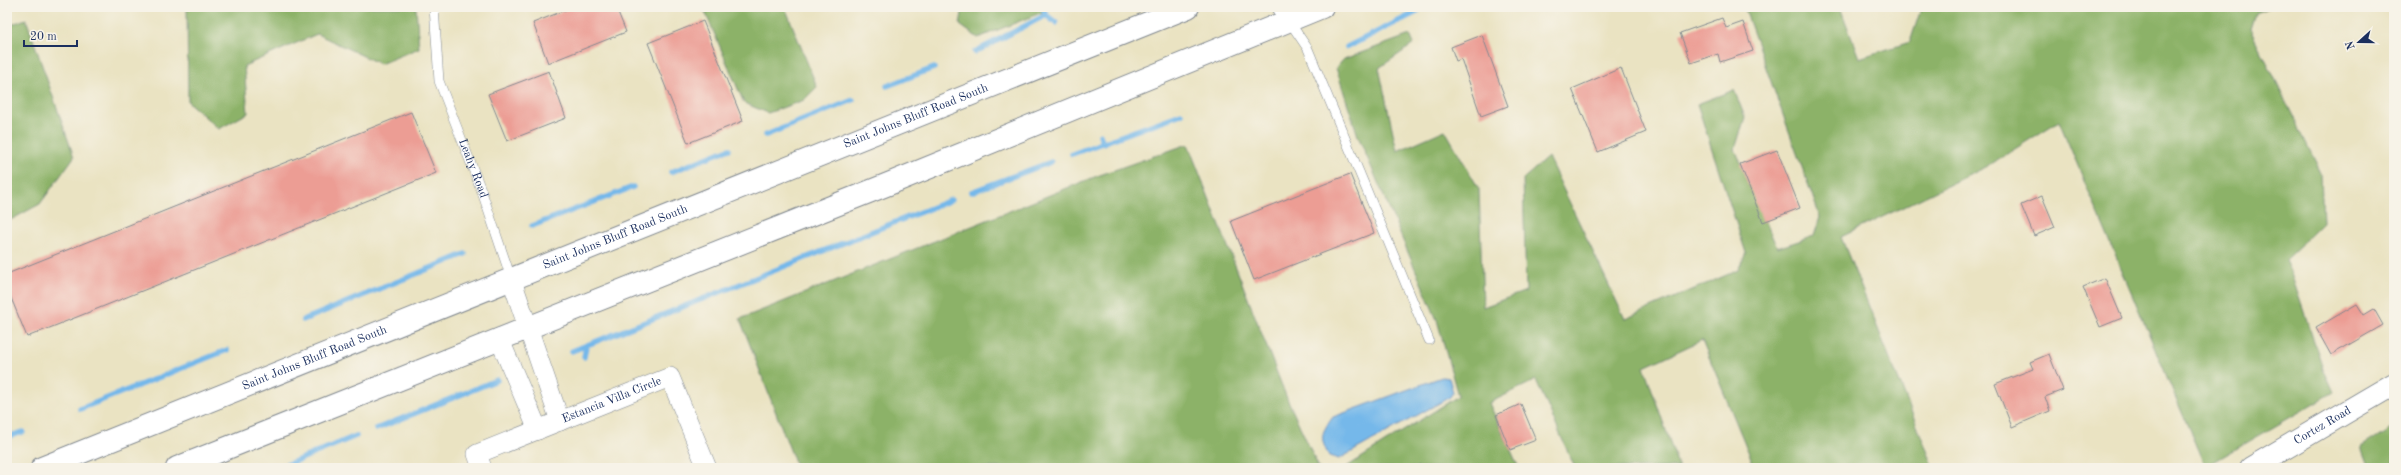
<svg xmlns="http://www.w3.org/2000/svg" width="2401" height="475" viewBox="0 0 2401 475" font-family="'Old Standard TT',serif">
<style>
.forest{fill:#8cb268;stroke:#547063}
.water{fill:#74b8ea;stroke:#4874a4}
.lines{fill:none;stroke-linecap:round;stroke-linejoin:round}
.stream{stroke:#74b8ea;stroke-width:5.5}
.building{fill:#ec9d94}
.service-casing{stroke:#828990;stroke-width:10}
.minor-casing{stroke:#828990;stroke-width:20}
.tertiary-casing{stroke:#828990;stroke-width:24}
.secondary-casing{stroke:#828990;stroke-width:24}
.service{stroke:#fff;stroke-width:9}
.minor{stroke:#fff;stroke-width:19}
.tertiary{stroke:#fff;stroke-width:22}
.secondary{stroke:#fff;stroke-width:22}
.labels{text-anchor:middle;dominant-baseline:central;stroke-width:3;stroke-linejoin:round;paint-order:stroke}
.street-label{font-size:12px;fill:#1b2f5e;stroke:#f7f3e8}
</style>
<rect width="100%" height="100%" fill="#f7f3e8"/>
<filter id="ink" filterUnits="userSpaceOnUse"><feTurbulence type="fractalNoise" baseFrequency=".025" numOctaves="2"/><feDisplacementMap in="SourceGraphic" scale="8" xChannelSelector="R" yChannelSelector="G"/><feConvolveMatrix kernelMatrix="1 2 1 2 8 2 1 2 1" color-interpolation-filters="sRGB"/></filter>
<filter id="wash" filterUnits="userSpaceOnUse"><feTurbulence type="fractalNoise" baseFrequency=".012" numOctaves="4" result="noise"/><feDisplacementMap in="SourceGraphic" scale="16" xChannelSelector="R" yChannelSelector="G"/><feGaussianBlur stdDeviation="0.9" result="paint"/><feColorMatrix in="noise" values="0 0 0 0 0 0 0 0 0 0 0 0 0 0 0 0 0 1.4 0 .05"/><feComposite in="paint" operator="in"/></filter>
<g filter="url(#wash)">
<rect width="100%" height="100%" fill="#eae3c2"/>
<g class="forest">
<polygon points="187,7 416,7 419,48 380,64 317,34 244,66 248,113 219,129 188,102"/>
<polygon points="703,7 785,7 817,87 804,100 768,113 744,103"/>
<polygon points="963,7 1047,7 1045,11 978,38 960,25"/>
<polygon points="1744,7 1840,7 1859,58 1910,42 1920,12 1918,7 2270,7 2255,13 2250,29 2321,173 2323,223 2286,259 2323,368 2334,392 2205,467 2059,121 1988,166 1841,237 1934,468 1755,468 1702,340 1644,367 1679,468 1575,468 1536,380 1489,403 1519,468 1345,468 1458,396 1437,320 1358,136 1336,68 1344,59 1410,35 1414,44 1379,68 1397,151 1445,130 1479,189 1483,307 1526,291 1523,179 1548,157 1625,319 1738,270 1746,253 1697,104 1734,90 1745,117 1735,149 1777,248 1814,236 1820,217"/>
<polygon points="26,19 74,157 40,204 7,222 7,26"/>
<polygon points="1188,144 1286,396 1319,468 797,468 740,319 1097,176"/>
<polygon points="2394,426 2394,468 2369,468 2361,447"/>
</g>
<path class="water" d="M1442,377L1449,378L1453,392L1450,397L1339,459L1329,456C1319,437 1321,433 1333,417Z"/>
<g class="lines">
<g class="stream">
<polyline points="1043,7 1046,15"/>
<polyline points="1347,47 1417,12"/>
<polyline points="975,52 1046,15 1056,23"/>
<polyline points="887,86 934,68"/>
<polyline points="766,135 853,100"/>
<polyline points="1100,135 1103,143"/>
<polyline points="1072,154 1181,114"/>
<polyline points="671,172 729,149"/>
<polyline points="971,192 1051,162"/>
<polyline points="532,226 633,187"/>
<polyline points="303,320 465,254"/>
<polyline points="572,351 951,200"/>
<polyline points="584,357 586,346"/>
<polyline points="80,409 227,350"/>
<polyline points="376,429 497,380"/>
<polyline points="7,437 23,432"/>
<polyline points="279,468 356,436"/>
</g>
</g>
<g id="blocks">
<g class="building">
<polygon points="573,7 616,7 626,32 548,63 533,23"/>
<polygon points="1722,18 1726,28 1743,22 1753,51 1720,62 1718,54 1691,63 1680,33"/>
<polygon points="703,21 743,121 688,143 648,43"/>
<polygon points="1482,35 1508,106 1481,116 1461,59 1456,61 1451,47"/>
<polygon points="1621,68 1646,132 1598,152 1572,89"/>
<polygon points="549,71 566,118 507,141 488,94"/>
<polygon points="411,112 436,173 27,337 7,288 7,274"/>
<polygon points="1777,150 1800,208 1763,222 1740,164"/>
<polygon points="1350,174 1374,233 1254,280 1231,221"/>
<polygon points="2042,196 2055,227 2034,236 2021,205"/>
<polygon points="2105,278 2122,318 2100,327 2083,287"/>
<polygon points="2357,304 2364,315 2374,309 2383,325 2331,355 2316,328"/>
<polygon points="2049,354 2063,390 2045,397 2050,411 2012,427 1995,384 2033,369 2030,362"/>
<polygon points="1521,404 1536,440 1510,450 1496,415"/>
</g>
</g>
</g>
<g filter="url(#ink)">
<use href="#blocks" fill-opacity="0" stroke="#828990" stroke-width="1"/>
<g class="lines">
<defs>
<g id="service">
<path id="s1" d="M434,7L439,81L482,192L511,278"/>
<polyline points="1289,21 1308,49 1429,340"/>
</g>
<g id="minor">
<polyline points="511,278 560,421"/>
<polyline points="499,338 538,430"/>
<path id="s2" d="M482,468L477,454L670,377L707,468"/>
</g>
<g id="tertiary">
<polyline points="1284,7 1289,20"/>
<path id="s3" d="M2251,468L2394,384"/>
</g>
<g id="secondary">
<path id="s4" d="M42,468L1188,7"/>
<polyline points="177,468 891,183 1322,7"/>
</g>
</defs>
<use href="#service" class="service-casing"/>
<use href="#minor" class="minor-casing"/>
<use href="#tertiary" class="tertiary-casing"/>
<use href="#secondary" class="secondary-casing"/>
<use href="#service" class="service"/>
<use href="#minor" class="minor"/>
<use href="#tertiary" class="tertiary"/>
<use href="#secondary" class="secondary"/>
</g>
</g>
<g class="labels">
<g class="street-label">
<text stroke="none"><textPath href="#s4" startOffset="942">Saint Johns Bluff Road South</textPath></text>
<text stroke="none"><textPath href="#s1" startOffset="168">Leahy Road</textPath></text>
<text stroke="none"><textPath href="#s4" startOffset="618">Saint Johns Bluff Road South</textPath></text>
<text stroke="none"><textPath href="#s4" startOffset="294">Saint Johns Bluff Road South</textPath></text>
<text stroke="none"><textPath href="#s2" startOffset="160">Estancia Villa Circle</textPath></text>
<text stroke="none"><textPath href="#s3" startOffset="83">Cortez Road</textPath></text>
</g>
</g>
<rect width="2401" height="475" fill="none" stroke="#f7f3e8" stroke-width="24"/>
<g transform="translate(2359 42) rotate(249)" stroke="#f7f3e8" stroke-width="3" paint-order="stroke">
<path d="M0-3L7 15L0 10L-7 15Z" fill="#1b2f5e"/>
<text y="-6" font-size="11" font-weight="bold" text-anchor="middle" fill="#1b2f5e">N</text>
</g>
<path d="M24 40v6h53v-6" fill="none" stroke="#1b2f5e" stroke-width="2"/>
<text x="30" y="40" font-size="12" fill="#1b2f5e" stroke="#f7f3e8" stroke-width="3" paint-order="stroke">20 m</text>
</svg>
